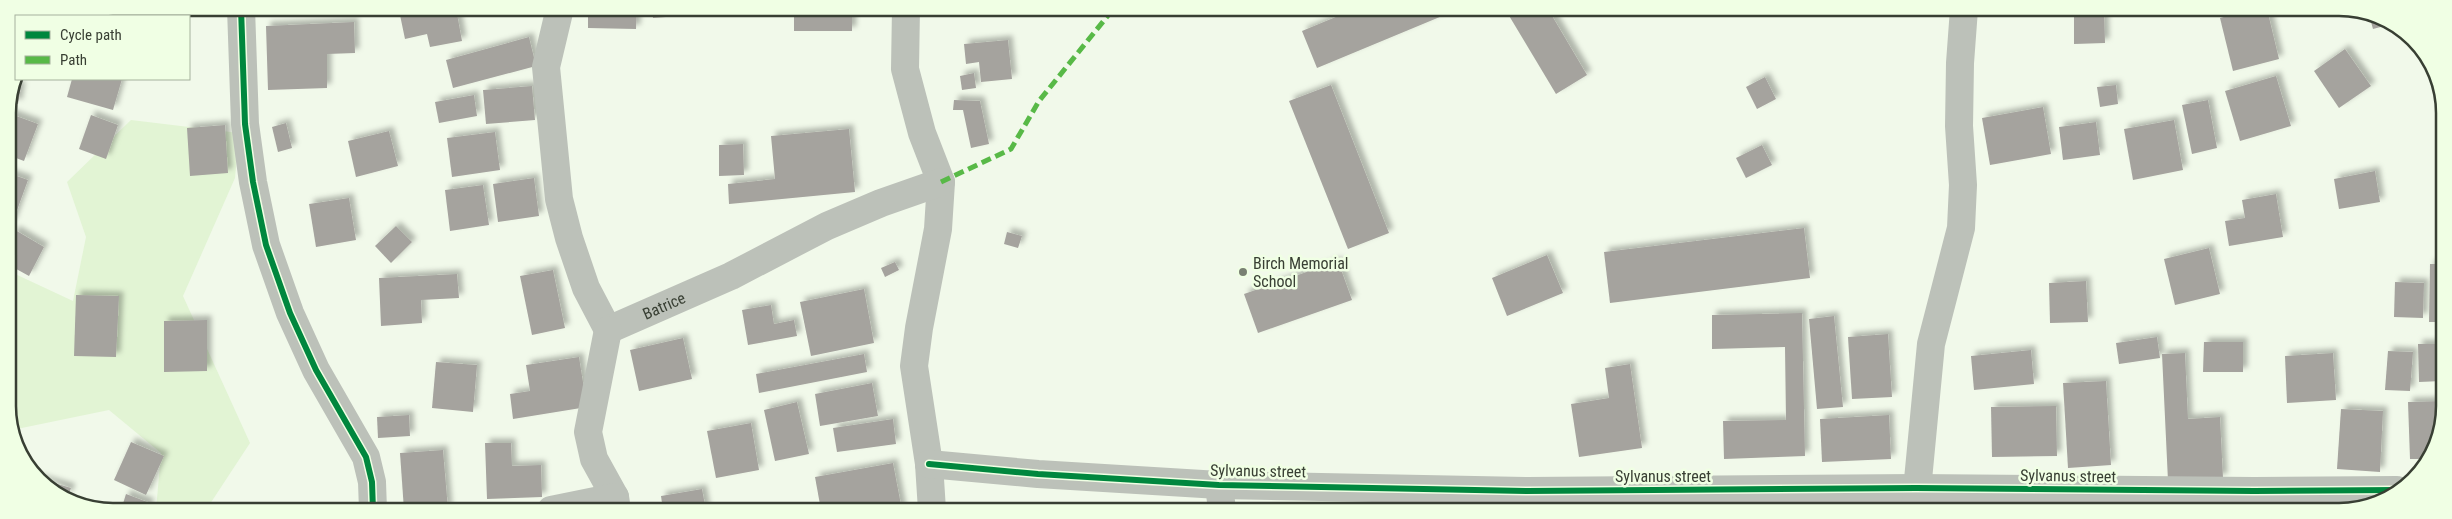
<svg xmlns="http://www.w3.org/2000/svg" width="2452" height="519" viewBox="0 0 2452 519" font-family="'Roboto Condensed',sans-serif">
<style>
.green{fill:#e2f4d4}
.building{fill:#a5a39e;filter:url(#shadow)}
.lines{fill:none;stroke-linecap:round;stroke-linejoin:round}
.minor{stroke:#bcc1b9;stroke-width:28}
.quiet{stroke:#58b947;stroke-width:5;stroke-dasharray:10 5;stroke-linecap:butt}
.cycleway-casing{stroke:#f0ffe4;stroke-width:9}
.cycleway{stroke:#00873e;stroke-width:6}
.poi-dot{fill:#798073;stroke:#f0ffe4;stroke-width:2}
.labels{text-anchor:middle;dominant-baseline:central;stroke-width:5;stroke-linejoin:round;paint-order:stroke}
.poi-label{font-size:16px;fill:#383f33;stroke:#f0ffe4;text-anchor:start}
.street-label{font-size:16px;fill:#383f33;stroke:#f0ffe4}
.rim{fill:none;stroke:#383f33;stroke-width:2.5}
</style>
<defs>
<filter id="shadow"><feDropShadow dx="4.5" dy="-4.5" stdDeviation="2.5" flood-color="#0004"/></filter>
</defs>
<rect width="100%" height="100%" fill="#f1f9ea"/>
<polygon class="green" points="131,120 239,133 235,178 183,296 250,443 206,510 156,510 161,453 109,410 12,430 10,426 9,269 13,273 73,301 86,237 67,182"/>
<g class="building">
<polygon points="260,8 307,8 307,9 261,12"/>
<polygon points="438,8 456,8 462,41 430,47 427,34 405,39 400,15"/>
<polygon points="588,8 637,8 636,29 588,28"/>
<polygon points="652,8 691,8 692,15 653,18"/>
<rect x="794" y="8" width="58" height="23"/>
<polygon points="1355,9 1459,9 1317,68 1302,31"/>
<polygon points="1505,9 1548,9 1587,75 1556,94"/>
<polygon points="2074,9 2104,9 2105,43 2074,44"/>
<polygon points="2254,9 2267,9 2279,59 2233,71 2220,18"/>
<polygon points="2369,15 2388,25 2373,29"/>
<polygon points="354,22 355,53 327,54 327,88 268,90 266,26"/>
<polygon points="529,37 536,66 453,88 446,60"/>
<polygon points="1008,40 1012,79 981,82 979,62 966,64 964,44"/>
<polygon points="2345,49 2371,86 2339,108 2314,71"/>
<polygon points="974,73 976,88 962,90 960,76"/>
<polygon points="2276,76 2291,126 2240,141 2225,91"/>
<polygon points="1765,77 1776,99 1757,109 1746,87"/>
<polygon points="72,79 122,79 113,110 67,97"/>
<polygon points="13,85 21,86 18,104 9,102"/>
<polygon points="1331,85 1389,233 1348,249 1289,101"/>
<polygon points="2116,85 2118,104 2100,107 2097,87"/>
<polygon points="532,86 535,120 486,124 483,90"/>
<polygon points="474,95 477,116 439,123 435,102"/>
<polygon points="954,100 980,101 989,144 971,148 963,110 953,110"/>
<polygon points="2208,100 2217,148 2192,154 2182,105"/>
<polygon points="2043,107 2051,154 1990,165 1982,118"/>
<polygon points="8,113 38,124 24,161 8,155"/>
<polygon points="91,115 118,125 106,159 79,149"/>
<polygon points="2174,120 2183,170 2133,180 2124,129"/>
<polygon points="2096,122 2100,155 2063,160 2059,127"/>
<polygon points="286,123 292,148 278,152 272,127"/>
<polygon points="225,125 228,173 190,176 187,128"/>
<polygon points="849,129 855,192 729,204 728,184 775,179 771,136"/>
<polygon points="389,131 398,166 356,177 348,141"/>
<polygon points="495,132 500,170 452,177 447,138"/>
<polygon points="743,144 744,175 719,176 719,145"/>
<polygon points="1762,145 1772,165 1746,178 1736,158"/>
<polygon points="2375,171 2380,202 2339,209 2334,179"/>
<polygon points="8,173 28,180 12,224 8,223"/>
<polygon points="534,178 539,216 498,222 493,184"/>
<polygon points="483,185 489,225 450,231 445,190"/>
<polygon points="2276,194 2283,237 2229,246 2225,221 2245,218 2242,200"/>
<polygon points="349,198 356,240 316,247 309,204"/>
<polygon points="2442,202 2442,232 2436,231"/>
<polygon points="396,226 412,242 391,263 375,246"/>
<polygon points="1804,228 1810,278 1610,303 1604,252"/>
<polygon points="15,230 44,247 29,276 9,265 9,241"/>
<polygon points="1007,232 1022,236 1018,248 1004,244"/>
<polygon points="2209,248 2220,294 2175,305 2164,259"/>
<polygon points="1547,255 1563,293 1507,316 1492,278"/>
<polygon points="1338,261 1352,300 1258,333 1244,294"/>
<polygon points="895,262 899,270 885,277 881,268"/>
<polygon points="2430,264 2442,264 2442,322 2429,322"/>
<polygon points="553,270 565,328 532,335 520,276"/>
<polygon points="457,274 459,298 421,300 422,323 381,326 379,278"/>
<polygon points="2086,281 2088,322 2050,323 2049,283"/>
<polygon points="2395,282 2424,283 2423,318 2394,317"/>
<polygon points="864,289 874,343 811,356 800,302"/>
<polygon points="76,295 119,296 116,357 74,356"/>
<polygon points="771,305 774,324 794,320 797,336 748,345 742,310"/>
<polygon points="1802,313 1805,456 1724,459 1723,421 1786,420 1785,347 1712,349 1712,315"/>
<polygon points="1834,316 1843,407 1817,409 1809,319"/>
<polygon points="207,320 207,371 164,372 164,321"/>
<polygon points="1888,334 1892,397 1852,399 1848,337"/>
<polygon points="2157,337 2160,358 2119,364 2116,343"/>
<polygon points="683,338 692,379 639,391 630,350"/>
<polygon points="2204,342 2243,342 2243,372 2203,372"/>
<polygon points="2418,344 2442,344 2442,381 2419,382"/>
<polygon points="2031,350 2034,384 1974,390 1971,356"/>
<polygon points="2388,351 2413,352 2410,391 2385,390"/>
<polygon points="2185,353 2188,419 2220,417 2223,478 2168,481 2162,354"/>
<polygon points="2333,353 2336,400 2287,403 2285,356"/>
<polygon points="864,354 867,372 759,393 756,374"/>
<polygon points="579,357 587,407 513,419 510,394 530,391 526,365"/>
<polygon points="436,362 477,365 473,412 432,408"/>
<polygon points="1630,364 1642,448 1579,457 1571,404 1609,398 1605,368"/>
<polygon points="2106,381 2111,465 2068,468 2063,383"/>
<polygon points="872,383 878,416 820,426 815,394"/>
<polygon points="2443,401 2443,426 2424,459 2410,459 2408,402"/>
<polygon points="797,402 809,454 775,461 764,410"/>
<polygon points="2056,406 2057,456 1992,457 1991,407"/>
<polygon points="2341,409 2383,411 2380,472 2337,469"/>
<polygon points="409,415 410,436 378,438 377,417"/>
<polygon points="1889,415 1891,459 1822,462 1820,419"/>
<polygon points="893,419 896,444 837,452 833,428"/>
<polygon points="751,423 759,470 716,478 707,431"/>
<polygon points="131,442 164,456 146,495 114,480"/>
<polygon points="485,443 511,443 512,466 541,465 542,497 487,499"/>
<polygon points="443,450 448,509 404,510 400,453"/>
<polygon points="893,463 902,510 821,510 815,477"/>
<polygon points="37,478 71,488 68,496 39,481"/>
<polygon points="702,489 706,510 663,510 661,496"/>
<polygon points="126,494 150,503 147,510 121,510"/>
</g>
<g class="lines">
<g class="minor">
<polyline points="241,8 245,124 253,182 266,245 290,313 316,370 366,457 372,482 373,510"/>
<polyline points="560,8 546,67 559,199 569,238 586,288 608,330"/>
<polyline points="906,8 905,69 922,133 941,182 938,229 919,328 914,366 929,464 932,510"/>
<path id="s1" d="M608,330L731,276L827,226L881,203L941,182"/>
<polyline points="608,330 588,432 594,459 615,497 617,510"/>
<polyline points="929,464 1038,474 1219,485 1527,491 1916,488 2254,491 2397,490"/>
<polyline points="1219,485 1222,510"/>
<polyline points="551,510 615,497"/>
<polyline points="1915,511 1931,344 1961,228 1963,185 1959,126 1960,63 1964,9"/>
</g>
<polyline class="quiet" points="941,182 1011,149 1039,101 1114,8"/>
<defs>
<g id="cycleway">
<polyline points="241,8 245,124 253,182 266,245 290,313 316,370 366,457 372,482 373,510"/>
<polyline points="929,464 1038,474 1219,485 1527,491 1916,488 2254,491 2397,490"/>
</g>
</defs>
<use href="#cycleway" class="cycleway-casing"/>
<use href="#cycleway" class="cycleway"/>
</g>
<circle class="poi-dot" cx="1243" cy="272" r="5"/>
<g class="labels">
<g class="poi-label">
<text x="1253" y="263">Birch Memorial<tspan x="1253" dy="18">School</tspan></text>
</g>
<g class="street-label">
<text stroke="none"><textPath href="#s1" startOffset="61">Batrice</textPath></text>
<text transform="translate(1258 471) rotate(1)">Sylvanus street</text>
<text x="1663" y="476">Sylvanus street</text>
<text transform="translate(2068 476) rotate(1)">Sylvanus street</text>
</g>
</g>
<path d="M0 0H2452V519H0ZM113 16H2339A97 97 0 0 1 2436 113V406A97 97 0 0 1 2339 503H113A97 97 0 0 1 16 406V113A97 97 0 0 1 113 16Z" fill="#f0ffe4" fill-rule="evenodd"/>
<path class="rim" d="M113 16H2339A97 97 0 0 1 2436 113V406A97 97 0 0 1 2339 503H113A97 97 0 0 1 16 406V113A97 97 0 0 1 113 16Z"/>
<rect x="15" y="15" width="175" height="65" fill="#f0ffe4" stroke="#a6b29d"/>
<rect x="25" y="31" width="25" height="8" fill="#00873e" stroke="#a6b29d"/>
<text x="60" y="40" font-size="15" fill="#383f33">Cycle path</text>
<rect x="25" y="56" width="25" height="8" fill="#58b947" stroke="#a6b29d"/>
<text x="60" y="65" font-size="15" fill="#383f33">Path</text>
</svg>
